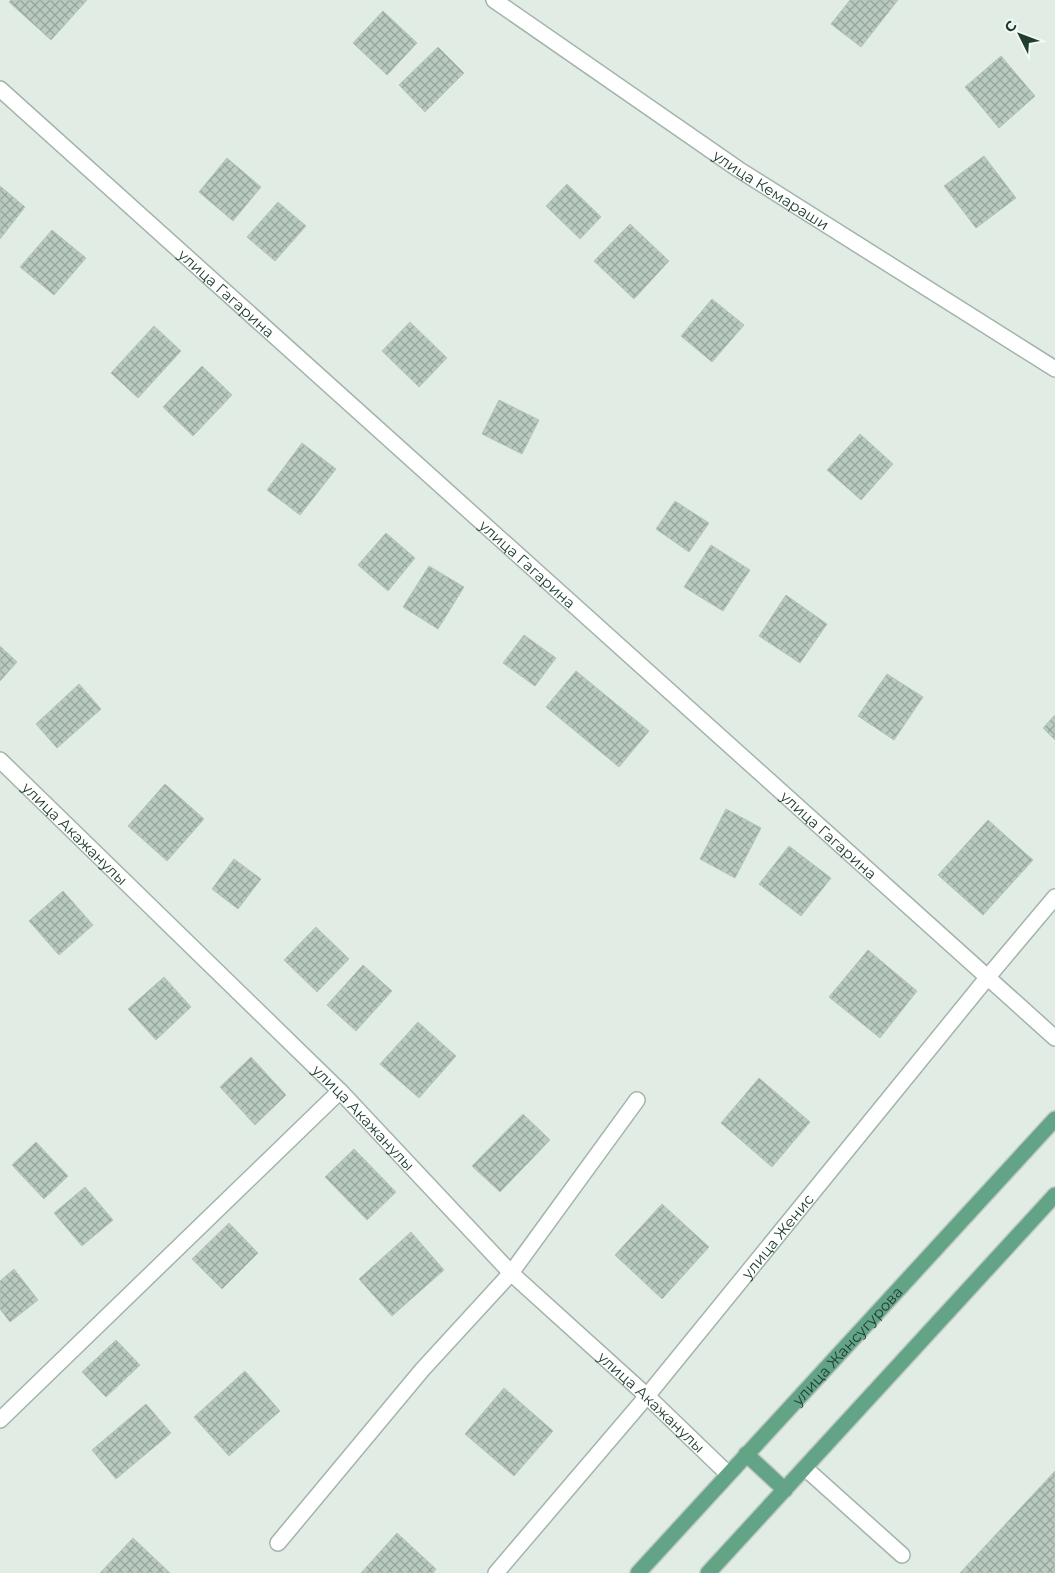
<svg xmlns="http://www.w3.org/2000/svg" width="1055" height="1573" viewBox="0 0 1055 1573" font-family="Montserrat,sans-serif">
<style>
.building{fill:url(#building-cross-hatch);stroke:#b3c6bb}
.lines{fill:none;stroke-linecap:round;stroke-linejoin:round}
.minor-casing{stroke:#a3b4ab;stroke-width:18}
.major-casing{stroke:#c1c9c5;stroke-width:18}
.minor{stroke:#fff;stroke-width:15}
.major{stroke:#63a487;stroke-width:15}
.labels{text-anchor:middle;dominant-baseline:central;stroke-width:4.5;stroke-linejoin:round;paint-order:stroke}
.street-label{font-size:15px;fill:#203e30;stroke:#f2f9f4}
</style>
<defs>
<pattern id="building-cross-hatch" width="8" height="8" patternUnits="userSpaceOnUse" patternTransform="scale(1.25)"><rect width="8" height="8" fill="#b9cac0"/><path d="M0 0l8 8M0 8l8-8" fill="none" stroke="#96a59c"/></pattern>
</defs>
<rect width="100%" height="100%" fill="#e1ece5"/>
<g class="building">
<polygon points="11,0 87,0 51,40 9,2"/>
<polygon points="850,0 898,0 861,47 831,24"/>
<polygon points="383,11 417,43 387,75 353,43"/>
<polygon points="438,47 464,73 425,112 399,85"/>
<polygon points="1001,56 1035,96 999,128 965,87"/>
<polygon points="984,156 1016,198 976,228 944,186"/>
<polygon points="227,158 261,187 233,221 199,192"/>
<polygon points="567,184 601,217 580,239 546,206"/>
<polygon points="0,186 25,207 0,239"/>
<polygon points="278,202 306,226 275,261 247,237"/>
<polygon points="630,224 669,261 634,299 594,261"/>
<polygon points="52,230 86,258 54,295 20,267"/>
<polygon points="712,299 744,325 712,362 681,336"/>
<polygon points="410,322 447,358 419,387 382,351"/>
<polygon points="154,326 181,351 138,398 111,373"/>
<polygon points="202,366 232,395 193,436 163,407"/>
<polygon points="499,400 539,420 522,454 482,434"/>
<polygon points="860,434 893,464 861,500 827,470"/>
<polygon points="302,443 336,469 300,515 267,490"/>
<polygon points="675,501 709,523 689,552 656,529"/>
<polygon points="386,533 415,558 388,591 358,565"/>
<polygon points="711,545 750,570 723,611 684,587"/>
<polygon points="429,566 464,587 438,629 403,607"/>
<polygon points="786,595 827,624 800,663 759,636"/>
<polygon points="524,635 556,658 535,686 503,663"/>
<polygon points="0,646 17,662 0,681"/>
<polygon points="576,671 649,731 619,767 546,707"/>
<polygon points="887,674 923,697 894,740 858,716"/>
<polygon points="79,684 101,709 57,748 36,724"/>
<polygon points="1055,715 1055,740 1043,728"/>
<polygon points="165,784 204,819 167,861 128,826"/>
<polygon points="726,809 761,828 735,878 700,859"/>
<polygon points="988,820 1033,860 983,915 938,875"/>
<polygon points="789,846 831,878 801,916 759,884"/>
<polygon points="234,859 261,879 238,909 212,889"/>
<polygon points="63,891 93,925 59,955 29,921"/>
<polygon points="316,927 349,959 317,992 284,960"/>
<polygon points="868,950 917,991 880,1038 829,997"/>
<polygon points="363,965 392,991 356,1031 327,1005"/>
<polygon points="164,977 191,1007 156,1040 128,1009"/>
<polygon points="418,1022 456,1056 419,1098 380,1064"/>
<polygon points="251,1057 286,1095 255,1125 220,1087"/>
<polygon points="759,1078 810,1122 772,1167 721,1123"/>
<polygon points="523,1114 550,1140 500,1192 472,1166"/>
<polygon points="36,1142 68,1176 44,1199 12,1165"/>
<polygon points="354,1149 396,1192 367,1220 325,1177"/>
<polygon points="85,1187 113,1220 82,1246 54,1213"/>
<polygon points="662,1204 709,1247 662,1299 615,1255"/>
<polygon points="229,1223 258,1253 222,1289 192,1259"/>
<polygon points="411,1232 444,1270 392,1316 359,1279"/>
<polygon points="14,1269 38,1300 10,1322 0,1309 0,1281"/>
<polygon points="116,1340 140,1365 106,1397 82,1372"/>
<polygon points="245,1371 280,1411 229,1456 194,1417"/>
<polygon points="504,1388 553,1431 514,1476 465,1434"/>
<polygon points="146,1404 171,1433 116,1479 92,1450"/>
<polygon points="1055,1471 1055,1573 960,1573"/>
<polygon points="397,1533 436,1569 433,1573 361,1573"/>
<polygon points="133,1538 170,1573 100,1573"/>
</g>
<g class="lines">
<defs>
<g id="minor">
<path id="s1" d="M494,0L738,169L1055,369"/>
<path id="s2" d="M0,89L1055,1038"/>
<path id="s3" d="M0,760L340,1091L511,1273L647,1396L728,1474"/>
<polyline points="0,1420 340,1091"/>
<polyline points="805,1468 902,1555"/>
<polyline points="278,1543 422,1370 511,1273 637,1100"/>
<path id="s4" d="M496,1573L647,1396L987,978L1055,897"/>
</g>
<g id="major">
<polyline points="746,1454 785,1490"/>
<path id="s5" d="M638,1573L1055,1119"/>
<polyline points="708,1573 1055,1195"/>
</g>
</defs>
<use href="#minor" class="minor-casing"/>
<use href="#major" class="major-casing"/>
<use href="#minor" class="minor"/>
<use href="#major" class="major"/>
</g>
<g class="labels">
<g class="street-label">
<text stroke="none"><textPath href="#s1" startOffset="336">улица Кемараши</textPath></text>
<text stroke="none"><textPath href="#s2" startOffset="305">улица Гагарина</textPath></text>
<text stroke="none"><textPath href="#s2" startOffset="710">улица Гагарина</textPath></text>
<text stroke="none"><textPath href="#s3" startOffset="105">улица Акажанулы</textPath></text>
<text stroke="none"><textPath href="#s2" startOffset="1115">улица Гагарина</textPath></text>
<text stroke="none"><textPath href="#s3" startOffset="510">улица Акажанулы</textPath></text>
<text stroke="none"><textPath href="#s4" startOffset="439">улица Женис</textPath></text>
<text stroke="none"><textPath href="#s5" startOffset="309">улица Жансугурова</textPath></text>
<text stroke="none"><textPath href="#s3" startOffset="915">улица Акажанулы</textPath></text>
</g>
</g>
<g transform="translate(1020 35) rotate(312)" stroke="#f2f9f4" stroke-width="4" paint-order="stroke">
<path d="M0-4L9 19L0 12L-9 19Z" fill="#203e30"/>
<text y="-8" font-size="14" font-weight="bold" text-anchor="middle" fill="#203e30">С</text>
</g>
</svg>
